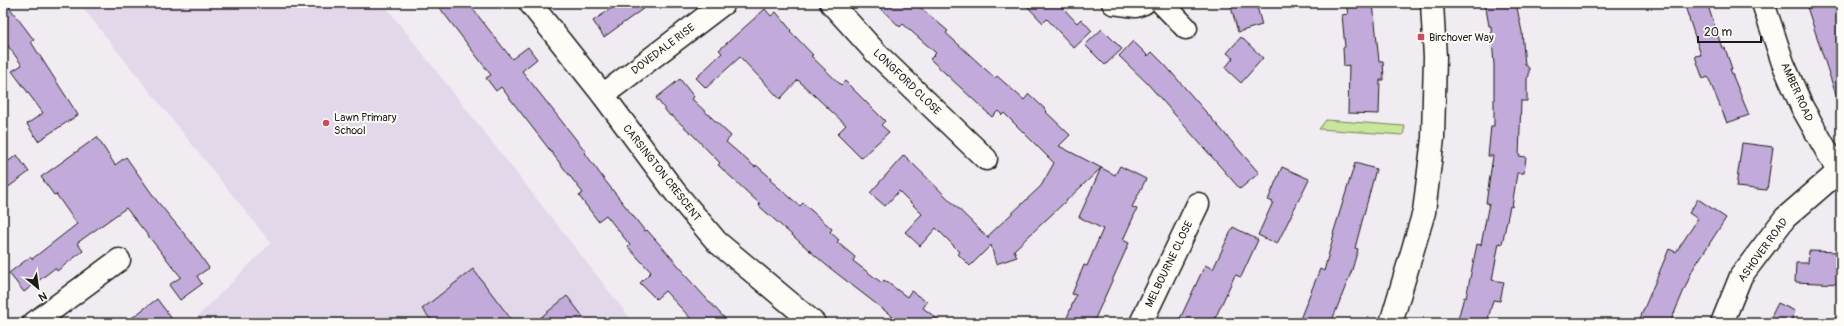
<svg xmlns="http://www.w3.org/2000/svg" width="1844" height="326" viewBox="0 0 1844 326" font-family="Pangolin,sans-serif">
<style>
.built{fill:#e3d8ea}
.green{fill:#cae69c;stroke:#73815c}
.building{fill:#c2abda;stroke:#1c1c1c}
.lines{fill:none;stroke-linecap:round;stroke-linejoin:round}
.minor-casing{stroke:#1c1c1c;stroke-width:25}
.minor{stroke:#fdfcf7;stroke-width:22}
.poi-dot{fill:#d1495b;stroke:#fdfcf7;stroke-width:1.5}
.labels{text-anchor:middle;dominant-baseline:central;stroke-width:4;stroke-linejoin:round;paint-order:stroke}
.poi-label{font-size:11px;fill:#1c1c1c;stroke:#fdfcf7;text-anchor:start}
.street-label{font-size:11px;fill:#1c1c1c;stroke:#fdfcf7}
</style>
<rect width="100%" height="100%" fill="#f1ecf1"/>
<filter id="ink" filterUnits="userSpaceOnUse"><feTurbulence type="fractalNoise" baseFrequency=".025" numOctaves="2"/><feDisplacementMap in="SourceGraphic" scale="8" xChannelSelector="R" yChannelSelector="G"/><feConvolveMatrix kernelMatrix="1 2 1 2 8 2 1 2 1" color-interpolation-filters="sRGB"/></filter>
<g filter="url(#ink)">
<polygon class="built" points="79,3 383,3 634,323 191,323 271,243"/>
<polygon class="green" points="1326,120 1404,126 1405,126 1403,135 1319,129"/>
<g class="building">
<polygon points="3,3 6,3 34,40 31,42 78,115 38,141 27,124 43,113 12,71 22,65 3,39"/>
<polygon points="436,3 468,3 512,59 528,47 537,59 522,71 586,152 585,153 603,178 645,231 647,230 684,272 683,273 729,323 695,323 665,291 656,299 640,283 651,272 628,247 630,245 606,215 598,221 579,196 583,193 501,87 496,91 486,78 491,75"/>
<polygon points="619,3 651,3 604,37 593,21"/>
<polygon points="875,3 915,3 948,31 946,33 995,78 997,76 1024,100 1029,94 1047,111 1046,112 1070,135 1059,146 1115,175 1120,166 1146,179 1132,207 1137,209 1123,240 1129,243 1093,323 1065,323 1076,295 1072,294 1084,265 1087,266 1103,229 1079,217 1101,168 1014,250 1017,257 996,264 991,245 970,266 958,254 960,252 936,228 920,246 905,232 922,214 899,191 885,206 870,193 904,155 989,239 988,236 1041,186 1054,163 1004,113 1002,115 998,111 992,117 930,59 936,53 903,24 900,27"/>
<polygon points="1024,3 1064,3 1061,6 1077,23 1081,19 1092,31 1074,48 1047,19 1043,23"/>
<polygon points="1230,3 1256,3 1262,25 1238,32"/>
<polygon points="1346,3 1373,3 1379,61 1383,61 1384,80 1380,80 1379,114 1348,113 1349,65 1344,66 1343,48 1345,47 1342,15 1348,14"/>
<polygon points="1485,3 1516,3 1522,32 1525,65 1529,68 1529,76 1527,78 1527,101 1521,101 1519,156 1526,157 1524,173 1517,173 1512,207 1510,206 1502,244 1499,243 1492,280 1504,282 1500,301 1493,300 1487,323 1457,323 1464,297 1466,298 1477,244 1481,245 1489,203 1486,203 1493,156 1488,156 1491,126 1494,126 1494,65 1491,26 1489,26"/>
<polygon points="1684,3 1707,3 1722,48 1725,48 1732,69 1730,69 1749,115 1727,123 1708,77 1703,79 1695,56 1701,55"/>
<polygon points="1821,3 1838,3 1841,12 1841,100 1838,101 1807,7"/>
<polygon points="765,9 771,16 776,12 791,30 790,31 813,55 811,56 841,85 845,81 885,121 881,125 889,132 861,158 837,134 846,125 798,80 780,99 740,57 706,88 696,78 722,53 719,50"/>
<polygon points="1102,29 1122,49 1105,65 1085,45"/>
<polygon points="1241,37 1263,58 1241,83 1225,68 1233,58 1227,53"/>
<polygon points="1133,41 1148,56 1152,52 1165,65 1259,173 1240,189 1147,83 1119,56"/>
<polygon points="680,79 694,97 692,99 731,136 726,142 755,167 756,165 771,178 770,180 800,206 803,203 832,229 830,232 839,240 837,242 855,257 853,261 882,283 884,280 907,297 911,291 927,302 923,308 943,323 888,323 893,317 826,265 759,206 760,204 718,165 720,163 692,134 671,115 670,116 656,98"/>
<polygon points="97,137 115,165 126,157 157,201 191,242 209,268 197,276 202,284 180,300 169,285 181,277 126,208 77,243 83,251 57,271 55,268 24,292 9,273 30,257 32,259 77,224 56,194 54,195 41,177"/>
<polygon points="1742,143 1773,147 1767,190 1736,187"/>
<polygon points="17,155 29,172 3,191 3,165"/>
<polygon points="1355,163 1376,169 1355,248 1358,249 1352,270 1331,323 1310,323 1300,319 1320,269 1324,271 1334,234 1333,234"/>
<polygon points="1282,167 1309,179 1277,244 1258,235 1273,202 1268,200"/>
<polygon points="1698,199 1726,218 1693,269 1670,323 1638,323 1669,249 1676,252 1698,219 1689,213"/>
<polygon points="1233,227 1258,240 1241,277 1235,275 1213,323 1178,323 1205,265 1213,269"/>
<polygon points="1809,251 1841,252 1841,284 1795,282 1796,263 1808,263"/>
<polygon points="473,269 514,323 434,323 422,309"/>
<polygon points="567,296 588,323 534,323"/>
<polygon points="157,299 175,323 125,323"/>
<polygon points="1778,303 1795,311 1790,323 1768,323"/>
</g>
<g class="lines">
<defs>
<g id="minor">
<polyline points="530,3 603,95 675,192 717,242 814,323"/>
<polyline points="831,3 878,55 986,159"/>
<polyline points="1113,3 1136,6 1144,3"/>
<polyline points="1162,3 1186,28"/>
<polyline points="1763,3 1783,63 1802,107 1841,176"/>
<polyline points="603,95 724,3"/>
<polyline points="34,323 119,260"/>
<polyline points="1141,323 1198,204"/>
<polyline points="1391,323 1424,212 1433,138 1435,57 1432,3"/>
<polyline points="1722,323 1741,276 1785,218 1838,172"/>
</g>
</defs>
<use href="#minor" class="minor-casing"/>
<use href="#minor" class="minor"/>
</g>
</g>
<g class="poi-dot">
<rect x="1417" y="33" width="8" height="8" rx="2"/>
<circle cx="326" cy="123" r="4"/>
</g>
<g class="labels">
<g class="poi-label">
<text x="1429" y="37">Birchover Way</text>
<text x="334" y="117">Lawn Primary<tspan x="334" dy="13">School</tspan></text>
</g>
<g class="street-label">
<text transform="translate(663 49) rotate(-37)">DOVEDALE RISE</text>
<text transform="translate(907 82) rotate(44)">LONGFORD CLOSE</text>
<text transform="translate(1797 92) rotate(66)">AMBER ROAD</text>
<text transform="translate(662 173) rotate(52)">CARSINGTON CRESCENT</text>
<text transform="translate(1763 250) rotate(-54)">ASHOVER ROAD</text>
<text transform="translate(1169 264) rotate(-64)">MELBOURNE CLOSE</text>
</g>
</g>
<rect width="1844" height="326" fill="none" stroke="#fdfcf7" stroke-width="16"/>
<rect x="8" y="8" width="1828" height="310" fill="none" stroke="#1c1c1c" stroke-width="1.5" filter="url(#ink)"/>
<g transform="translate(38 288) rotate(151)" stroke="#fdfcf7" stroke-width="3" paint-order="stroke">
<path d="M0-3L7 15L0 10L-7 15Z" fill="#1c1c1c"/>
<text y="-6" font-size="11" font-weight="bold" text-anchor="middle" fill="#1c1c1c">N</text>
</g>
<path d="M1698 36v6h63v-6" fill="none" stroke="#1c1c1c" stroke-width="2"/>
<text x="1704" y="36" font-size="12" fill="#1c1c1c" stroke="#fdfcf7" stroke-width="3" paint-order="stroke">20 m</text>
</svg>
